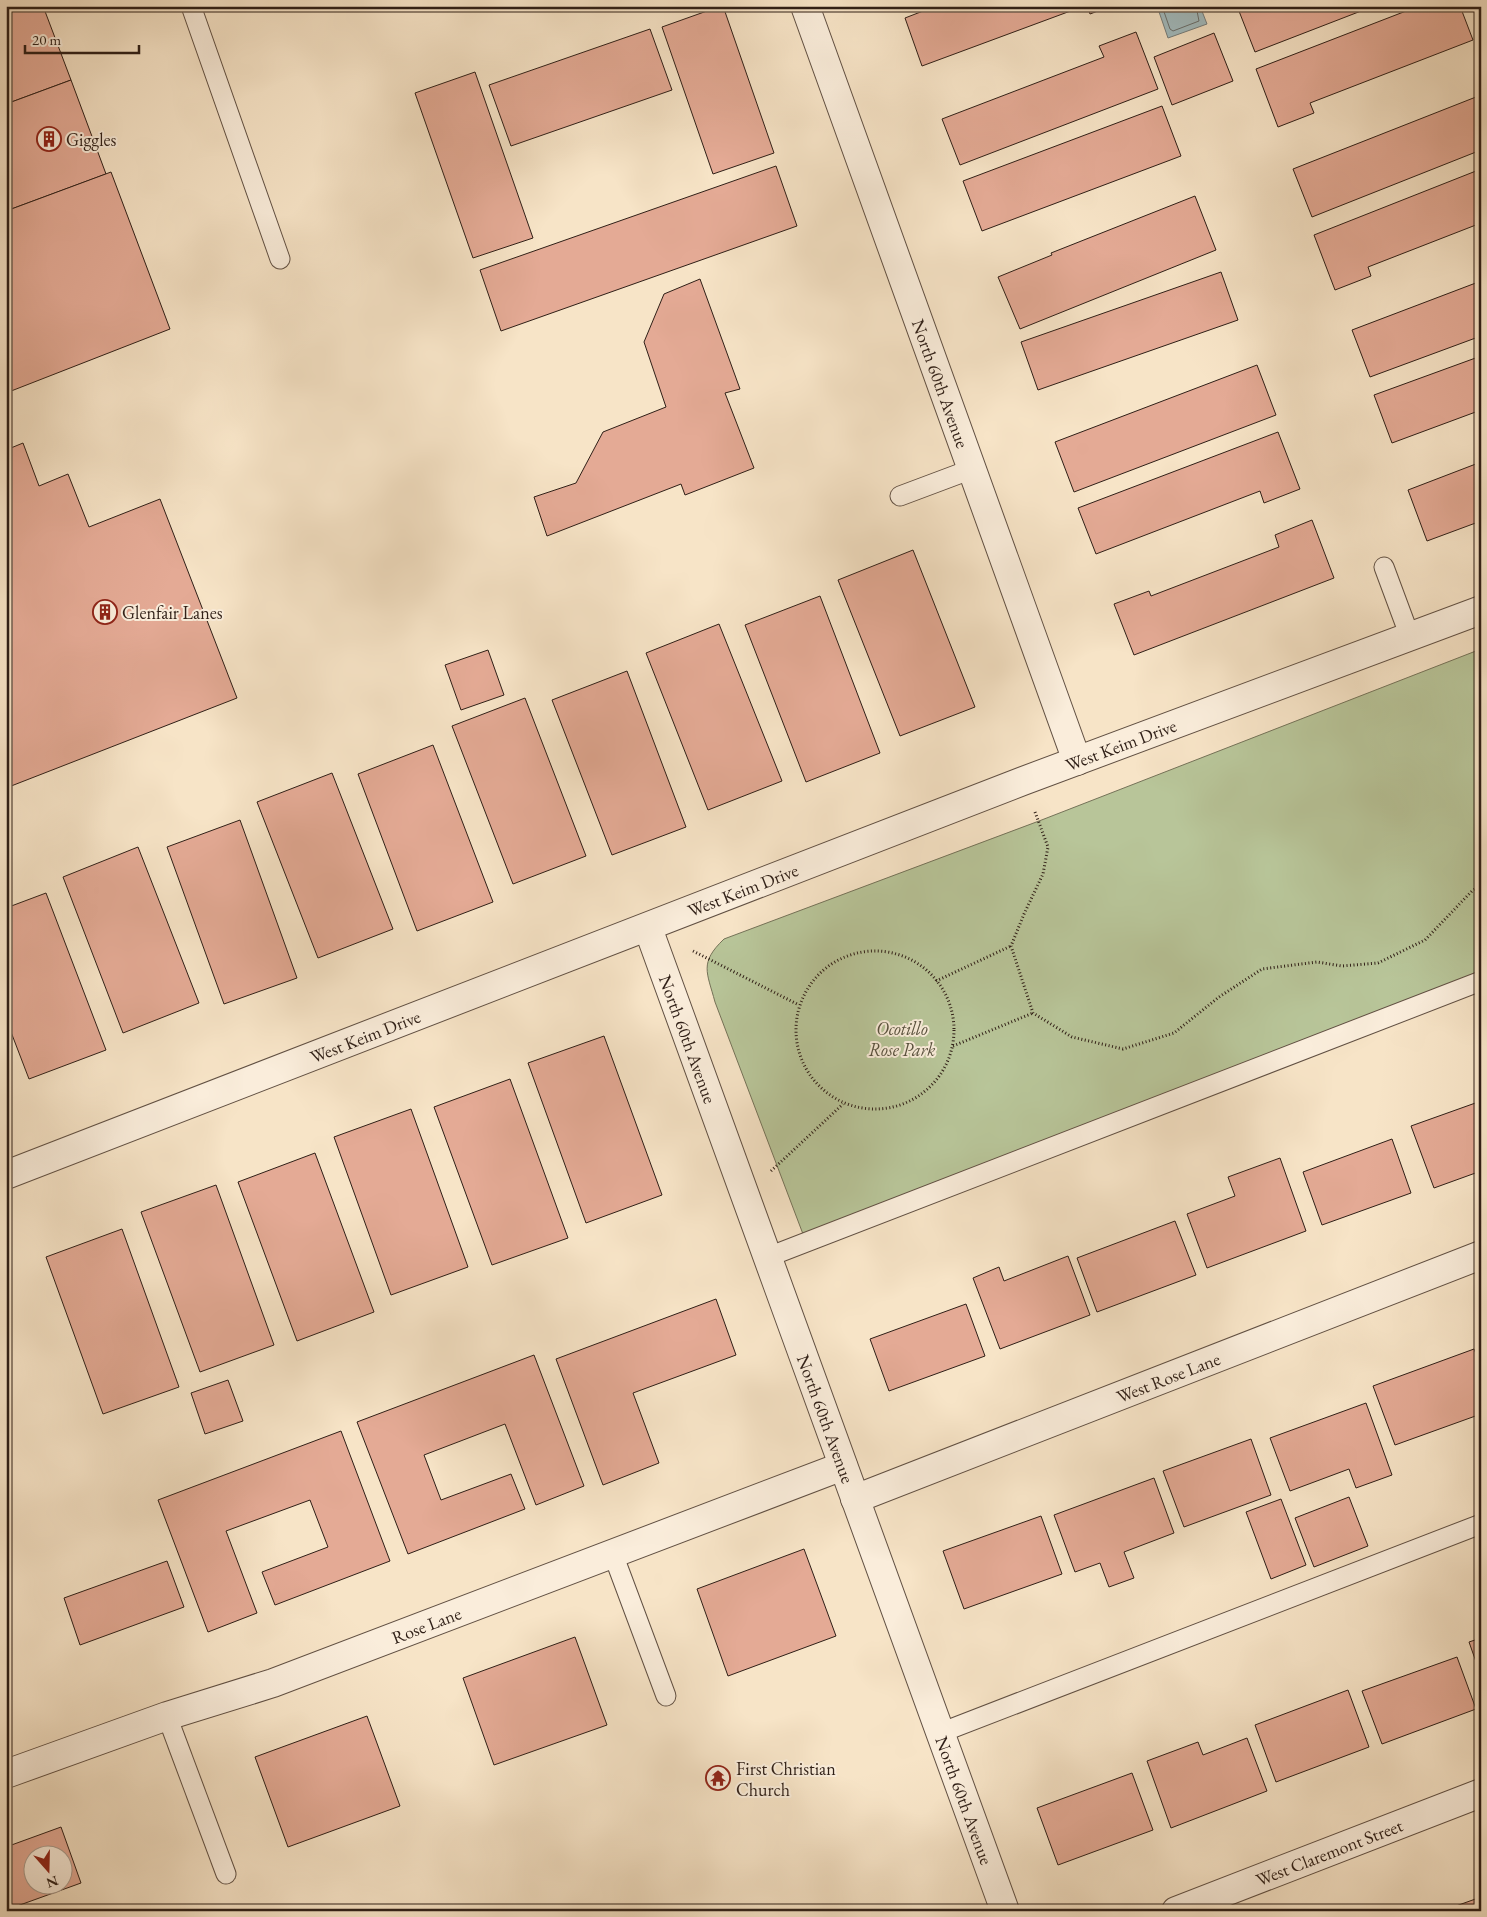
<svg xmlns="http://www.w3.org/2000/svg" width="1487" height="1917" viewBox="0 0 1487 1917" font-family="'EB Garamond',serif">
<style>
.green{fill:#b8c599;stroke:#747258}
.water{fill:#a2bcc0;stroke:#747d7c}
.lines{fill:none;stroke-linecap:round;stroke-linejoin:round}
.shore{stroke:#686e6c;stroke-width:1}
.building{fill:#e4aa95;stroke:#2f1f17;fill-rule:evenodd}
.service-casing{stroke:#615043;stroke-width:21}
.minor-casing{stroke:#615043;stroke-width:30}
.path{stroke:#2f1f17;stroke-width:3;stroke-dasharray:1 2.5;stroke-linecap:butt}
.service{stroke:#faeddb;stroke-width:19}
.minor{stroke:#faeddb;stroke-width:28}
.labels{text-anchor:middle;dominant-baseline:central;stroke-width:4;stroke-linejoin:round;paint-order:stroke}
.poi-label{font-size:18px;fill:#2f1f17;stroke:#faeddb;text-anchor:start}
.street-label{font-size:18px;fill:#2f1f17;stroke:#faeddb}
.park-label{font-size:18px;font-style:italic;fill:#58513e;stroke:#faeddb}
</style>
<rect width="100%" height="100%" fill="#f7e4c7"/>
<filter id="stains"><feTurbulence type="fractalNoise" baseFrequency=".004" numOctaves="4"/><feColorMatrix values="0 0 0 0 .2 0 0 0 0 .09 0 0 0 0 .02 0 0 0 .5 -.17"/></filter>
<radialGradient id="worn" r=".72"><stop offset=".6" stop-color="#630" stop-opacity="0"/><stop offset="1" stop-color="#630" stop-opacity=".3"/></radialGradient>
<path class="green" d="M1481,649V981L806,1242L715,1002C707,972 699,963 724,939L1039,821Z"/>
<polygon class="water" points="1157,6 1200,6 1207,24 1168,38"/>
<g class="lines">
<polyline class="shore" points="1162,6 1170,29 1173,31 1199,21 1196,6"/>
</g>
<g class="building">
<polygon points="6,6 43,6 71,80 6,104"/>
<polygon points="721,6 723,6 774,153 713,174 662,27"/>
<polygon points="936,6 1084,6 922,66 905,18"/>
<polygon points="1087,6 1111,6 1090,14"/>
<polygon points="1237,6 1374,6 1255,52"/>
<polygon points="1419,6 1460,6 1473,40 1310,103 1314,113 1278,127 1256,69"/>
<polygon points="650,29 672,90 511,146 489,85"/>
<polygon points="1136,32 1158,89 960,165 942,119 1104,57 1099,46"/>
<polygon points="1214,33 1233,81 1172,105 1154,57"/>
<polygon points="475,72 533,238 473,258 415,93"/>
<polygon points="71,80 106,174 6,211 6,104"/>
<polygon points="1481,95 1481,150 1312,217 1293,169"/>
<polygon points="1162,106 1181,156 982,231 963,181"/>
<polygon points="776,166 797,226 501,331 480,270"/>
<polygon points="1481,169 1481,223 1368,267 1371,276 1335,290 1314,235"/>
<polygon points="111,172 170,329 6,393 6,211"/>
<polygon points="1195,196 1216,250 1020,329 998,277 1052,255 1051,253"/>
<polygon points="1221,272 1238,320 1038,390 1021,342"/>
<polygon points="700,279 740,389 725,393 754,468 685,495 681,484 547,536 534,497 576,483 603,432 666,407 644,342 664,294"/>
<polygon points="1481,281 1481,336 1370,377 1352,330"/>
<polygon points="1481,356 1481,410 1392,443 1374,395"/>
<polygon points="1257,365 1276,415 1074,492 1055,442"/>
<polygon points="1278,432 1300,489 1264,503 1260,491 1096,554 1078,508"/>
<polygon points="23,443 39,486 68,474 89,527 160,499 237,698 6,788 6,450"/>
<polygon points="1481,462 1481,521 1427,541 1408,490"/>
<polygon points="1312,520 1334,578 1134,655 1114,604 1149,591 1151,596 1279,547 1275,535"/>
<polygon points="913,550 975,707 900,736 838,580"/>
<polygon points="820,596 880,753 806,782 745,625"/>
<polygon points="719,624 782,781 708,810 646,653"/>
<polygon points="488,650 504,695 461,710 445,665"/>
<polygon points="627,671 686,827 612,855 552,700"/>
<polygon points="525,698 586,856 513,884 452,726"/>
<polygon points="433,745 493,902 417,931 358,774"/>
<polygon points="332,773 393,929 318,958 257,802"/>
<polygon points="240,820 297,978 224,1004 167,847"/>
<polygon points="138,847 199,1003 123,1033 63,877"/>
<polygon points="46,893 106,1050 29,1079 6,1019 6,908"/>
<polygon points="604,1036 662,1195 586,1223 528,1063"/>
<polygon points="510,1079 568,1238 492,1265 434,1107"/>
<polygon points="1481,1101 1481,1171 1434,1188 1411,1126"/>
<polygon points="411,1109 468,1267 391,1295 334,1137"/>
<polygon points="1392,1139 1411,1193 1322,1225 1303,1172"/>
<polygon points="315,1153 374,1312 297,1341 238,1182"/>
<polygon points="1280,1158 1306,1231 1207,1268 1187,1214 1235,1196 1228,1177"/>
<polygon points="216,1185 274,1345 200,1372 141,1212"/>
<polygon points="1175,1221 1196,1275 1097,1312 1077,1258"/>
<polygon points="122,1229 179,1387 103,1414 46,1257"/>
<polygon points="1068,1256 1090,1315 1000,1349 973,1278 999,1267 1004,1281"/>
<polygon points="716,1299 736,1355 633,1393 659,1463 603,1485 556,1359"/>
<polygon points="966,1304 985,1356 889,1391 870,1339"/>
<polygon points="1474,1349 1481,1366 1481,1414 1395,1445 1373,1386"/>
<polygon points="534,1355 584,1486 536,1505 505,1424 424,1455 441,1500 511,1474 525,1509 408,1554 357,1422"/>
<polygon points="228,1380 243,1421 205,1434 191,1393"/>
<polygon points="1366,1403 1392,1475 1356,1488 1349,1469 1290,1491 1270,1438"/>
<polygon points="341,1431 390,1561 275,1605 262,1572 328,1547 310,1500 226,1531 257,1613 208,1632 158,1500"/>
<polygon points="1251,1439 1271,1495 1184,1527 1163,1471"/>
<polygon points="1154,1478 1174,1533 1124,1552 1134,1578 1109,1587 1100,1563 1075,1572 1054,1515"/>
<polygon points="1349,1497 1368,1546 1314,1567 1295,1518"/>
<polygon points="1281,1499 1306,1565 1271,1579 1246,1512"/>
<polygon points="1041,1516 1062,1574 964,1609 943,1551"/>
<polygon points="804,1549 836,1636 728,1676 697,1589"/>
<polygon points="167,1561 184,1607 80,1645 64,1598"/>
<polygon points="575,1637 607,1725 494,1765 463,1678"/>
<polygon points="1481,1638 1481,1676 1469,1642"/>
<polygon points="1457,1657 1476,1709 1382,1744 1362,1691"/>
<polygon points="1348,1690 1369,1747 1276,1782 1255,1725"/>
<polygon points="367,1716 400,1806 288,1847 255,1757"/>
<polygon points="1247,1738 1267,1791 1171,1828 1147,1761 1198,1742 1203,1755"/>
<polygon points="1132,1773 1153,1830 1058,1865 1037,1808"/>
<path d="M61,1827L81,1883L6,1910V1847ZM32,1854H62V1884H32Z"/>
<polygon points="1481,1897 1481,1911 1442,1911"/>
</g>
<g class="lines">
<defs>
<g id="service">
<polyline points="191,6 280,259"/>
<polyline points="900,496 972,469"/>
<polyline points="1384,567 1410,637"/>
<polyline points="768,1257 1481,981"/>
<polyline points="613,1554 666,1696"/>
<polyline points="167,1716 226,1874"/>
<polyline points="940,1733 1481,1524"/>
</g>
<g id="minor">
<path id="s1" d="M805,6L1077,761"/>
<path id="s2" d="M648,928L1005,1911"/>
<path id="s3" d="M6,1175L1023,781L1481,610"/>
<path id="s4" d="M855,1499L1481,1255"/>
<path id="s5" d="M6,1774L167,1716L273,1683L843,1466"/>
<path id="s6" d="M1176,1911L1481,1793"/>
</g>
</defs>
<use href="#service" class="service-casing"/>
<use href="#minor" class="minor-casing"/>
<g class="path">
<polyline points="1035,812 1048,847 1043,874 1024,914 1011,946 1033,1013 1072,1037 1123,1049 1174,1033 1219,997 1262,969 1317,962 1342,966 1378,963 1425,940 1472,891 1481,885"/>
<circle cx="875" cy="1030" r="79"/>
<polyline points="693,951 797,1004"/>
<polyline points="936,981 1011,946"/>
<polyline points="953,1046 1033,1013"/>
<polyline points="771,1171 843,1104"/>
</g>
<use href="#service" class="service"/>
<use href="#minor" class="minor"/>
</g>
<defs>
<symbol id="building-ring" viewBox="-11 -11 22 22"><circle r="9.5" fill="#faeddb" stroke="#8f2418" stroke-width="1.5"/><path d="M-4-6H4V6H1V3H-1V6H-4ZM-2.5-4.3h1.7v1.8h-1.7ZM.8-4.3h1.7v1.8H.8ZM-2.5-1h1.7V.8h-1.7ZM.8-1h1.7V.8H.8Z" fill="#8f2418"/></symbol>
<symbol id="temple-ring" viewBox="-11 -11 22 22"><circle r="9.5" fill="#faeddb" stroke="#8f2418" stroke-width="1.5"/><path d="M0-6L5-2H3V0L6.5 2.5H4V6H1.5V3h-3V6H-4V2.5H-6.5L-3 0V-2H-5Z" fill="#8f2418"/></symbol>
</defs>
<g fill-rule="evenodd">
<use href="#building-ring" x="35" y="125" width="28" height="28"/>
<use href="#building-ring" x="91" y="598" width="28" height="28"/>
<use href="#temple-ring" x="704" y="1764" width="28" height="28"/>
</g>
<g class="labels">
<g class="poi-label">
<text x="66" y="139">Giggles</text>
<text x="122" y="612">Glenfair Lanes</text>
<text x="736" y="1768">First Christian<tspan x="736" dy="21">Church</tspan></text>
</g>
<g class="street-label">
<text stroke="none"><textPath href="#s1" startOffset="401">North 60th Avenue</textPath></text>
<text stroke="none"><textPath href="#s3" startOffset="1195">West Keim Drive</textPath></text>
<text stroke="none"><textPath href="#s3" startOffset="790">West Keim Drive</textPath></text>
<text stroke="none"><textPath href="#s3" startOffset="385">West Keim Drive</textPath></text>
<text stroke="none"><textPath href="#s2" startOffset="118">North 60th Avenue</textPath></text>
<text stroke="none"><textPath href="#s4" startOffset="336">West Rose Lane</textPath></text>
<text stroke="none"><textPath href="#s2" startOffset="522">North 60th Avenue</textPath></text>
<text stroke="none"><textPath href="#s5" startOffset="446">Rose Lane</textPath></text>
<text stroke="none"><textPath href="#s2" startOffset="928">North 60th Avenue</textPath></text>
<text stroke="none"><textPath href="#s6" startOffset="164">West Claremont Street</textPath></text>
</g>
<g class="park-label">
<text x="902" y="1028">Ocotillo<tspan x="902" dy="21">Rose Park</tspan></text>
</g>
</g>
<rect width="1487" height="1917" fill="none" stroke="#f7e4c7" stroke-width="25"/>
<rect x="8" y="8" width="1472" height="1902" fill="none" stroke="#2f1f17" stroke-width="2.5"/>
<rect x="12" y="12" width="1462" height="1892" fill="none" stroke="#2f1f17"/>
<g transform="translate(48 1870) rotate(160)"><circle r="24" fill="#faeddb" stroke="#a99b8d"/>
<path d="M0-4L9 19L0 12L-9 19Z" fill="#8f2418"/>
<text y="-8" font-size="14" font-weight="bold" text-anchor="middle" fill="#2f1f17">N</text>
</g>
<path d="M25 45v8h114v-8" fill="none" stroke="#2f1f17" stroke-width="2.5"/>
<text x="32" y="45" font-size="15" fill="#2f1f17" stroke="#faeddb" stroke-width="4" paint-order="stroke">20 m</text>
<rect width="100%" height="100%" filter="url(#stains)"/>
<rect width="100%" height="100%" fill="url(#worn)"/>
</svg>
